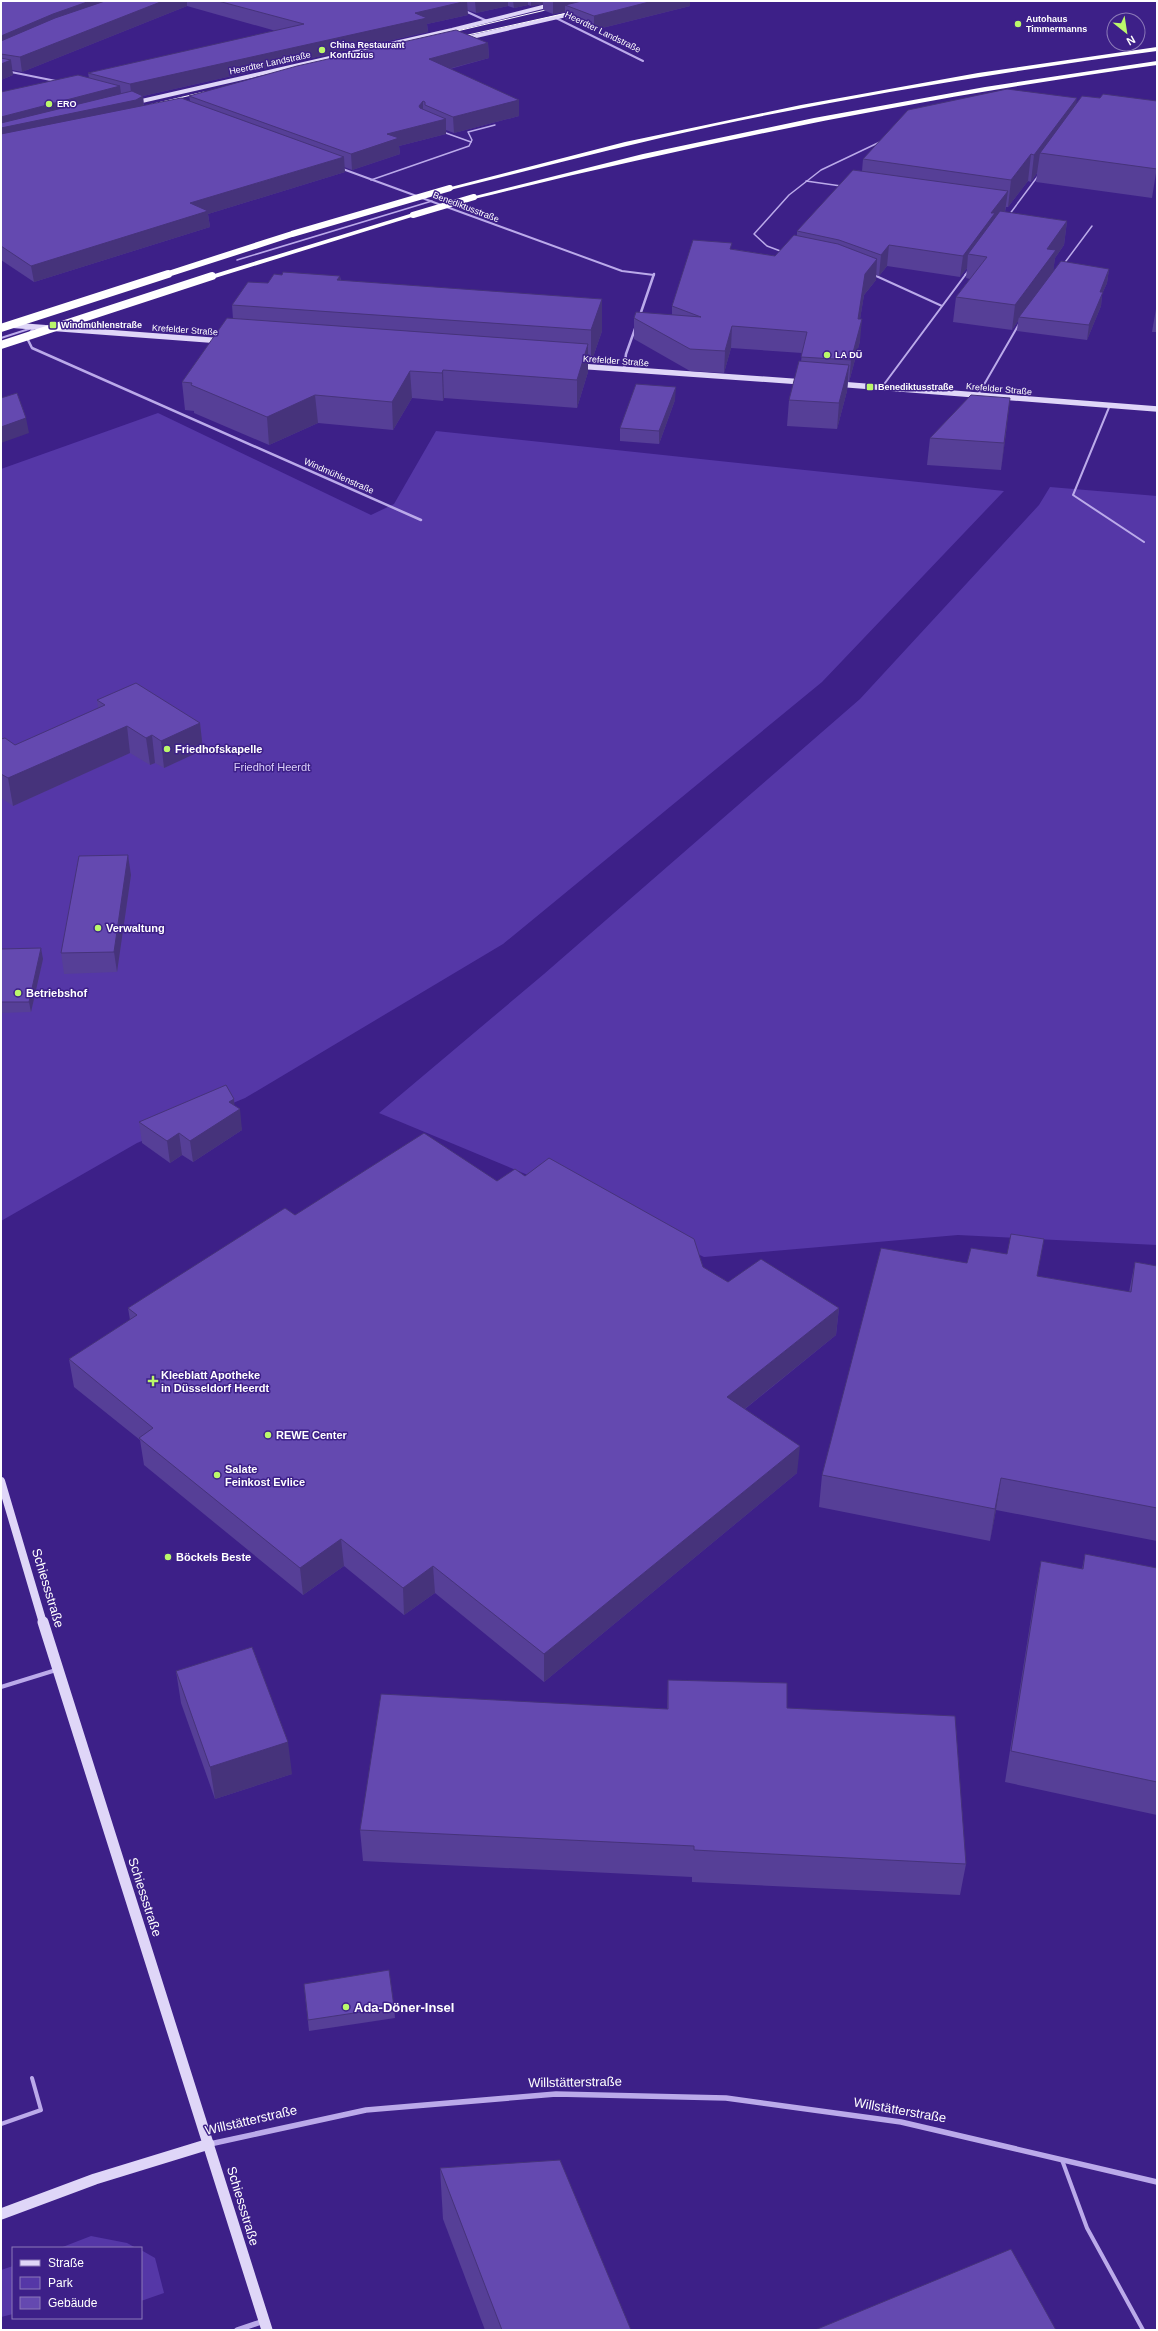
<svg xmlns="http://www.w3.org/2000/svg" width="1158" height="2331" viewBox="0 0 1158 2331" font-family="Helvetica,sans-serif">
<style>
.green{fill:#5537a7}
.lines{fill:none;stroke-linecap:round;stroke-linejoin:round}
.lane-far2{stroke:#bbaaea;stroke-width:1.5}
.lane-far1{stroke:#bbaaea;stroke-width:2}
.lane{stroke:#bbaaea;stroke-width:4}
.street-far2{stroke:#bbaaea;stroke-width:2}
.street-far1{stroke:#bbaaea;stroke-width:2.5}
.street{stroke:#bbaaea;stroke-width:5.5}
.secondary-far3{stroke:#dfd6f8;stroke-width:4}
.secondary-far2{stroke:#dfd6f8;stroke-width:5.5}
.secondary-far1{stroke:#dfd6f8;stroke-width:8}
.secondary{stroke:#dfd6f8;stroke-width:11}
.highway{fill:#fff;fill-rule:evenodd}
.tram{stroke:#fff;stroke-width:1}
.highway-bridge-far1{stroke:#fff;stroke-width:6}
.highway-bridge{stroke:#fff;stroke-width:8}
.wall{fill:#563f97}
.shaded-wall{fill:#46337b}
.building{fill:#6449b0;stroke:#46337b}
.poi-dot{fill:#bbf86b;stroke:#3d2088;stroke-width:1.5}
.labels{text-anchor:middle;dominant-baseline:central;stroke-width:3;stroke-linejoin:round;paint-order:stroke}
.far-poi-label{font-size:9px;font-weight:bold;fill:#fff;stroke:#3d2088;text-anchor:start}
.far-street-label{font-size:9px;fill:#fff;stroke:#3d2088}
.poi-label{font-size:11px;font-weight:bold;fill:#fff;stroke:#3d2088;text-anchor:start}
.park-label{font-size:11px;fill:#dacff8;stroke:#3d2088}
.near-street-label{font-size:13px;fill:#fff;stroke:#3d2088}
.near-poi-label{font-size:13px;font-weight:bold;fill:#fff;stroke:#3d2088;text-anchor:start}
</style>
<rect width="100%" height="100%" fill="#3d2088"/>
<g class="green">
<polygon points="158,413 371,515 394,504 436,431 1004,491 822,682 503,944 245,1098 137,1143 1,1221 1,469"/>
<polygon points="1050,487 1157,496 1157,1245 958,1235 704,1257 547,1183 379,1113 544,974 860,699 1039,505"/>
<polygon points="91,2236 127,2243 136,2248 60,2248"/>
<polygon points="141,2250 155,2258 164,2293 141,2301"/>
<polygon points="13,2266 13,2314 1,2317 1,2270"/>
</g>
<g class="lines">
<g class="lane-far2">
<polyline points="443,132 471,142"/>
<polyline points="371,180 469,146 472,140 468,132 495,125"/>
<polyline points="806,181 841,186"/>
<polyline points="1009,215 1038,176"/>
<polyline points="783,252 767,246 754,234 789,195 821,170 882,141"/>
<polyline points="237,260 432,201"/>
<polyline points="1063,265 1092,226"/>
<polyline points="965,275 968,271"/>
</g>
<g class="lane-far1">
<polyline points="874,275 942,306"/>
<polyline points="1,338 32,328"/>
<polyline points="882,387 966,274"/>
<polyline points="978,395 1019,324"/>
<polyline points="1110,405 1073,495 1144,542"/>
</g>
<g class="lane">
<polyline points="1,1687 56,1670"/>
<polyline points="1,2124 41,2110 32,2078"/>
<polyline points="1062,2160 1087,2228 1143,2330"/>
</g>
<g class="street-far2">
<polyline points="463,10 487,21"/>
<polyline points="556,18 643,61"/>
<polyline points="1,70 56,81"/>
<polyline points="340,168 622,271 654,275"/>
</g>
<g class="street-far1">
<polyline points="639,318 654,274"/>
<polyline points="34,327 27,338 32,348 421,520"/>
<polyline points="624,370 626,354 636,326"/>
</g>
<g class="street">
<polyline points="210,2144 366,2110 556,2094 726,2098 901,2122 1157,2182"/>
<polyline points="237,2330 264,2321"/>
</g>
<g class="secondary-far3">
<polyline points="463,39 575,13"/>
<polyline points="133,103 452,30 566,1"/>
</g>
<g class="secondary-far2">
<polyline points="9,325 223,341"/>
<polyline points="577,366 803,382"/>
<polyline points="837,384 1157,409"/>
</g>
<polyline class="secondary-far1" points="1,1481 43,1623"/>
<g class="secondary">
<polyline points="43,1622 267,2330"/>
<polyline points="1,2214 95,2179 209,2144"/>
</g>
<g class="highway">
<path d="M1157,47V51C1008,71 861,95 714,126C626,145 538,168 450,190L447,188L625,142L801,105L978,73Z"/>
<path d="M1157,61V65C926,97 700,143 474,199L471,197L643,154L814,118L985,87Z"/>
<polygon points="413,213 416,215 415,216 215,278 208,276"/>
</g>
<g class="tram">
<polyline points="453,32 554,8"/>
<polyline points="459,37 576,11"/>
<polyline points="149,105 204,92"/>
</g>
<g class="highway-bridge-far1">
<polyline points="413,215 474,197"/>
<polyline points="165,275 292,234 450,188"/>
</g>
<g class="highway-bridge">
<polyline points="1,328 168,274"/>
<polyline points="1,345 212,276"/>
</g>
</g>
<g class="wall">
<polygon points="1,1 690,1 690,6 594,30 565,19 565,12 553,14 543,10 543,4 531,6 528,5 514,8 508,6 476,13 467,10 468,15 427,24 428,32 143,96 144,106 190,101 189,96 488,43 489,58 450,69 519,116 454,133 446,130 446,134 399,146 400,154 352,170 344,167 345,172 208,214 210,227 34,282 1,260 1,92 89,78 88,73 276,31 187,6 22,72 12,70 13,75 1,80"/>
<polygon points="1076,105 1157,167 1152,198 1036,182 1037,173 1031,182 1028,181 1008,207 1006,207 1005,212 1067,221 1064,245 1055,258 1053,271 1109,269 1107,283 1102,294 1101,306 1087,340 1017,331 1018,321 1012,330 953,322 956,297 970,279 966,278 967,268 960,277 887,266 879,276 876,275 876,280 864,295 860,319 860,341 849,382 848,382 847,391 837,429 787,426 789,400 801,362 802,353 731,348 724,373 690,371 634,339 634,318 672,315 672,306 732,249 775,256 797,236 797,231 862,171 863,159"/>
<polygon points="282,275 340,276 341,281 602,331 591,363 588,363 588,372 577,408 444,398 443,401 412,398 393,430 318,423 269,445 194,413 194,411 185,410 182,382 233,319 232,305"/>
<polygon points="1157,307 1157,332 1152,332 1156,309"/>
<polygon points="675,400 659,444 620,441 620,428"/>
<polygon points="1007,425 1001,470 927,465 930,438"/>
<polygon points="97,700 200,723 203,750 164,768 155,763 150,765 130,753 13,806 1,798 1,739 15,745 98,708"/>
<polygon points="131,875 117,972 64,974 61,953"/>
<polygon points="1,951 43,959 31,1012 1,1013"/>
<polygon points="235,1106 242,1130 193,1162 182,1155 170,1163 142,1143 139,1122"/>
<polygon points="525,1176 703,1267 728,1282 839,1308 836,1335 745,1409 797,1473 544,1682 435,1593 404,1615 344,1566 303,1595 144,1465 140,1440 74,1387 69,1359 130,1320 128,1308 295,1215"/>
<polygon points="1135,1262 1157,1266 1157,1541 996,1510 990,1541 819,1507 822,1475 1037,1276 1129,1292"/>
<polygon points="1085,1554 1157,1568 1157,1815 1005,1782 1035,1593 1041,1561 1082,1569"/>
<polygon points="176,1671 292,1774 215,1799 181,1703"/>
<polygon points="668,1680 787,1708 966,1864 960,1895 692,1882 692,1877 363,1861 360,1830 667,1709"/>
<polygon points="304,1984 394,2007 395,2018 309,2031"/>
<polygon points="440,2168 631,2330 485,2330 443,2219"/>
</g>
<g class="shaded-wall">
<polygon points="90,1 132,1 1,51 1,36 53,14"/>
<polygon points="163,1 187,1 187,6 22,72 20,57"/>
<polygon points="467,1 468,15 427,24 428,32 143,96 144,111 1,143 1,117 120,86 122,101 132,99 130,84 415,13"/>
<polygon points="475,1 508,1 508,6 476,13"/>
<polygon points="513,1 528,1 528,5 514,8"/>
<polygon points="531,1 543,1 543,4 531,6"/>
<polygon points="553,1 611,1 565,5 565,12 553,14"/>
<polygon points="653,1 690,1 690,6 594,30 594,16"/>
<polygon points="488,43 489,58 429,74 429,59"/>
<polygon points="11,60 13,75 1,80 1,64"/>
<polygon points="1077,98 1074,124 1040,153 1037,173 1031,182 1034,155"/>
<polygon points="519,100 519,116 454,133 453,117"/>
<polygon points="423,101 423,117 419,106"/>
<polygon points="446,119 446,134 399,146 400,154 352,170 351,154 387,134"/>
<polygon points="1031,154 1028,181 1008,207 1011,180"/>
<polygon points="344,157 345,172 208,214 210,227 34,282 31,266 190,203"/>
<polygon points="1008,191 1005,211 993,227 968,254 967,268 960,277 963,256 991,213"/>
<polygon points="1067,221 1064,245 1055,258 1053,274 1019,317 1018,321 1012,330 1015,305 1047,249"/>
<polygon points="889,245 887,266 879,276 881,255"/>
<polygon points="877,259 876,280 864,295 857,338 862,319 860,341 849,382 851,360 865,274"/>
<polygon points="1109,269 1107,283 1102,294 1101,306 1087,340 1089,325 1100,292"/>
<polygon points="340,276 342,308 339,313 337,280"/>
<polygon points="602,299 602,331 591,363 591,330"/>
<polygon points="732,326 731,348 724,373 725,351"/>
<polygon points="588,344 588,372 577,408 577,380"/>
<polygon points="849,365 847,391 837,429 839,403"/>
<polygon points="443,370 444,398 443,401 442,373"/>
<polygon points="410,371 412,398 393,430 392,402"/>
<polygon points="676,387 675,400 659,444 659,431"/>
<polygon points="315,395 318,423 269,445 267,417"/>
<polygon points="1010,398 1007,425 1001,470 1004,443"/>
<polygon points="26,418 29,433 1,443 1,427"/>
<polygon points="200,723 203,750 164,768 161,741"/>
<polygon points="127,726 130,753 13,806 8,778"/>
<polygon points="152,735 155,763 150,765 146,738"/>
<polygon points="128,855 131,875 117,972 114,952"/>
<polygon points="41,948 43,959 31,1012 29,1002"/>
<polygon points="234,1099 235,1112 240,1109 242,1130 193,1162 190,1141 229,1102"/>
<polygon points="179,1133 182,1155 170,1163 167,1141"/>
<polygon points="839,1308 836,1335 726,1424 727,1397"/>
<polygon points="800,1446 797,1473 544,1682 544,1654"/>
<polygon points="1001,1478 996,1510 990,1541 995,1509"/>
<polygon points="341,1539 344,1566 303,1595 300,1568"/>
<polygon points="433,1566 435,1593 404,1615 403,1588"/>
<polygon points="288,1742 292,1774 215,1799 210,1767"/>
</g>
<g class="building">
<polygon points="1,1 90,1 53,14 1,36"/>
<polygon points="105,1 163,1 20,57 1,54 1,41 55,18"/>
<polygon points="218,1 467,1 415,13 427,18 130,84 88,73 304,24"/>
<polygon points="582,1 653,1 594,16 565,5"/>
<polygon points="456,30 488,43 429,59 519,100 453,117 425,105 425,102 423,101 419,106 420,108 446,119 387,134 399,138 351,154 189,96 297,66"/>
<polygon points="1,58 11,60 1,64"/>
<polygon points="78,75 120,86 1,117 1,92"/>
<polygon points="1007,89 1077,98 1034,155 1031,154 1011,180 863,159 908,110"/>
<polygon points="132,91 143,96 136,100 1,128 1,123"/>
<polygon points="1103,94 1157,101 1157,169 1040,153 1082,96 1100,98"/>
<polygon points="181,98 344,157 190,203 208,211 31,266 1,246 1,134"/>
<polygon points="853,170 1008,191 991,213 995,213 963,256 889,245 881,255 839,240 797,231"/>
<polygon points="1000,211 1067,221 1047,249 1056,250 1015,305 956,297 987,257 968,254"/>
<polygon points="794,235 838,244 877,259 865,274 858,319 862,319 851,360 801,357 807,332 732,326 725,351 690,349 634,318 636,312 701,317 672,306 693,240 732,243 730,249 775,256"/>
<polygon points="1061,261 1109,269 1100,292 1103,292 1089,325 1019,317"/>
<polygon points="283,272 340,276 337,280 602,299 591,330 232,305 248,282 268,283 274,274 282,275"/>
<polygon points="227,318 588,344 577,380 443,370 442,373 410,371 392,402 315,395 267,417 191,385 192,383 182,382"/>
<polygon points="799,361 849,365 839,403 789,400"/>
<polygon points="636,384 676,387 659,431 620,428"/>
<polygon points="17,393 26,418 1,427 1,398"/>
<polygon points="971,395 1010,398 1004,443 930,438"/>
<polygon points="136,683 200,723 161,741 152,735 146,738 127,726 8,778 1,774 1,739 5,738 15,745 105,705 97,700"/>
<polygon points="128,855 114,952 61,953 79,856"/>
<polygon points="41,948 29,1002 1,1002 1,949"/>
<polygon points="226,1085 234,1099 229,1102 240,1109 190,1141 179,1133 167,1141 139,1122"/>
<polygon points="424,1133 497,1181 515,1169 525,1176 549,1158 694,1239 703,1267 728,1282 761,1259 839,1308 727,1397 800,1446 544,1654 433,1566 403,1588 341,1539 300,1568 139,1438 153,1428 69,1359 137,1315 128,1308 285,1208 295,1215"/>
<polygon points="1011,1234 1044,1239 1037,1276 1131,1292 1135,1262 1157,1266 1157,1508 1001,1478 995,1509 822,1475 881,1248 967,1263 971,1248 1007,1254"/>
<polygon points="1085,1554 1157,1568 1157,1782 1011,1751 1041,1561 1083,1569"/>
<polygon points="252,1647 288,1742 210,1767 176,1671"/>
<polygon points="668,1680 787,1683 787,1708 955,1716 966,1864 694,1850 694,1846 360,1830 381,1694 668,1709"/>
<polygon points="389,1970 394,2007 308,2020 304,1984"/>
<polygon points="560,2160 631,2330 502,2330 440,2168"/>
<polygon points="1011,2249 1056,2330 815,2330"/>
</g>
<g class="poi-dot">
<circle cx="1018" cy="24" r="4"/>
<circle cx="322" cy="50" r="4"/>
<circle cx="49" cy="104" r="4"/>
<rect x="49" y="321" width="8" height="8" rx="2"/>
<circle cx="827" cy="355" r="4"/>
<rect x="866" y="383" width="8" height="8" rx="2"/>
<circle cx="167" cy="749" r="4"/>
<circle cx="98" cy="928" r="4"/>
<circle cx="18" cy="993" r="4"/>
<path d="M151 1375h4v4h4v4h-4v4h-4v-4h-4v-4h4z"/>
<circle cx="268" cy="1435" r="4"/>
<circle cx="217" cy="1475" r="4"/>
<circle cx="168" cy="1557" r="4"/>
<circle cx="346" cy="2007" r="4"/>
</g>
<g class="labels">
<g class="far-poi-label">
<text x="1026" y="19">Autohaus<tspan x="1026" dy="10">Timmermanns</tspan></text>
<text x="330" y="45">China Restaurant<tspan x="330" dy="10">Konfuzius</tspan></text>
<text x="57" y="104">ERO</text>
<text x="61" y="325">Windmühlenstraße</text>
<text x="835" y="355">LA DÜ</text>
<text x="878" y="387">Benediktusstraße</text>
</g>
<g class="far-street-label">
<text transform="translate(603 32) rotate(26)">Heerdter Landstraße</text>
<text transform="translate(270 63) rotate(-12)">Heerdter Landstraße</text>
<text transform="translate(466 207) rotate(21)">Benediktusstraße</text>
<text transform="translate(185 330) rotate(4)">Krefelder Straße</text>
<text transform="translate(616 361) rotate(4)">Krefelder Straße</text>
<text transform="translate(999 389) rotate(5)">Krefelder Straße</text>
<text transform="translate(339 476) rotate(24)">Windmühlenstraße</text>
</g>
<g class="poi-label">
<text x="175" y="749">Friedhofskapelle</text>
<text x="106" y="928">Verwaltung</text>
<text x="26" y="993">Betriebshof</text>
<text x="161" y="1375">Kleeblatt Apotheke<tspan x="161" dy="13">in Düsseldorf Heerdt</tspan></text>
<text x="276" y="1435">REWE Center</text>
<text x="225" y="1469">Salate<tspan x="225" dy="13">Feinkost Evlice</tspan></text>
<text x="176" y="1557">Böckels Beste</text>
</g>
<g class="park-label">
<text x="272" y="767">Friedhof Heerdt</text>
</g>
<g class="near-street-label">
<text transform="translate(48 1588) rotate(73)">Schiessstraße</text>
<text transform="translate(145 1897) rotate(72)">Schiessstraße</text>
<text transform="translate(575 2082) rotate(-1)">Willstätterstraße</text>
<text transform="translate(900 2110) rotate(10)">Willstätterstraße</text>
<text transform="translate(251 2120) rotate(-13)">Willstätterstraße</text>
<text transform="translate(243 2206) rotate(73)">Schiessstraße</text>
</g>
<g class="near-poi-label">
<text x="354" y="2007">Ada-Döner-Insel</text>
</g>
</g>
<rect width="1158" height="2331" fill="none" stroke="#ffffff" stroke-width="4"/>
<rect x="12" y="2247" width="130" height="72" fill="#3d2088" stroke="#8b79b8"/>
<rect x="20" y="2260" width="20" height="6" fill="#dfd6f8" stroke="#8b79b8"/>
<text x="48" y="2267" font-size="12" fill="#ffffff">Straße</text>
<rect x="20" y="2277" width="20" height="12" fill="#5537a7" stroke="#8b79b8"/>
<text x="48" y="2287" font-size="12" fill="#ffffff">Park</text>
<rect x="20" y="2297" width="20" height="12" fill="#6449b0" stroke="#8b79b8"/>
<text x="48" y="2307" font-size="12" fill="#ffffff">Gebäude</text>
<g transform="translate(1126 32) rotate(150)"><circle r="19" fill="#3d2088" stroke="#8b79b8"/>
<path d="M0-3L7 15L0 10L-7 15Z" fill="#bbf86b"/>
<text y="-6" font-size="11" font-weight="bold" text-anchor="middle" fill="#ffffff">N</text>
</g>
</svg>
